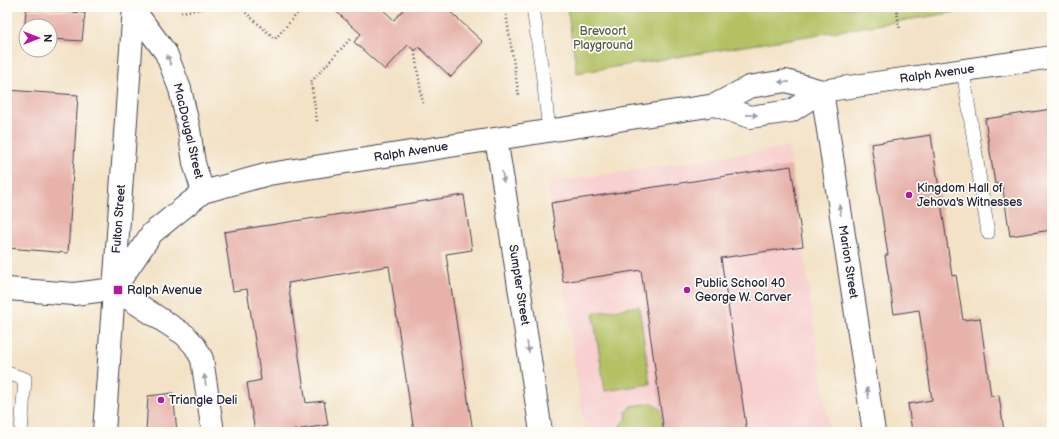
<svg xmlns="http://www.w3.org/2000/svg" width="1059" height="439" viewBox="0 0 1059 439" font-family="'Balsamiq Sans',sans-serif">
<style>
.built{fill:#f7d0cf}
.green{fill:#b3c163;stroke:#6a724f}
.building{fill:#e7b2aa}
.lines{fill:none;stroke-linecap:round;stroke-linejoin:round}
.lane-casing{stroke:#413f50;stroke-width:14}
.street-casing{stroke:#413f50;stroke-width:24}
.secondary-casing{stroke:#413f50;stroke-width:24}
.path{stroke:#413f50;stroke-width:2.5;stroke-dasharray:1 3;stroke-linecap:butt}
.lane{stroke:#fff;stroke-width:13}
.street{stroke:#fff;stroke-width:22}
.secondary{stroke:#fff;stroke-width:22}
.oneway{fill:#9c9ca7}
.poi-dot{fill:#b5179e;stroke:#fdfcf7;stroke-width:1.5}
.labels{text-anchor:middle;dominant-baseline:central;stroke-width:3.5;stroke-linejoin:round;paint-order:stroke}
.park-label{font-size:12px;fill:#555a49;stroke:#fdfcf7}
.street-label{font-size:12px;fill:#22223b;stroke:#fdfcf7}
.poi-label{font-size:12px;fill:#22223b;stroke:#fdfcf7;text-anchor:start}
</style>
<rect width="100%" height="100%" fill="#fdfcf7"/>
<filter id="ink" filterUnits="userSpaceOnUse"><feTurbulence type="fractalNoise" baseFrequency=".025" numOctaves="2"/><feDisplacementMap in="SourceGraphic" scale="8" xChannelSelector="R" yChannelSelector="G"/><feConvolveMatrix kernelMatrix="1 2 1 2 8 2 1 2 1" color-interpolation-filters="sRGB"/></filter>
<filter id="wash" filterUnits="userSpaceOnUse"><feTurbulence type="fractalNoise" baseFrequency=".012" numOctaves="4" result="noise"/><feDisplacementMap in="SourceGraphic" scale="16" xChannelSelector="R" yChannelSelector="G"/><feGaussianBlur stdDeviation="0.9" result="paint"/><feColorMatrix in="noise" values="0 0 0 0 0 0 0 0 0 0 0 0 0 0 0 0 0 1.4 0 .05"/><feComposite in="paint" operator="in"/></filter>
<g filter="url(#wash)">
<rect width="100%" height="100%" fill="#f3e2c6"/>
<polygon class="built" points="788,147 830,432 585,432 548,183"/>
<g class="green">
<polygon points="567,7 988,7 577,73"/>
<polygon points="639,306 650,384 605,391 593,313"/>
<polygon points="653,403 661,410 664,432 621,432 620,425 627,418 626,412 631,406"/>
</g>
<g id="blocks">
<g class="building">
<polygon points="331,7 380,7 394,20 406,7 445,7 483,42 451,77 419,47 415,51 408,45 385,70 354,42 361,34"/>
<polygon points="26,9 85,13 82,41 50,39 50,26 26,26 26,37 24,37"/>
<polygon points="7,90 78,95 68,253 7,248"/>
<polygon points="1052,109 1052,230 1010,236 1002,183 995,184 985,119"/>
<polygon points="931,135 952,276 956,275 963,320 980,318 991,396 999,395 1004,432 912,432 908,404 932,400 919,310 894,314 885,255 888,255 871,144"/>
<polygon points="791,166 803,246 721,258 747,432 664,432 641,270 563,282 551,203"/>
<polygon points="464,195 472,250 446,254 473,432 414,432 389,266 288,283 306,403 324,401 328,425 282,432 255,432 247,383 261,380 247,289 233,291 224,232"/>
<polygon points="173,393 177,432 146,432 148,396"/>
</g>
</g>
</g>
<g filter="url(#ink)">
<use href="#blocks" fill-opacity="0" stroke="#413f50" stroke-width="1"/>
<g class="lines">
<defs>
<g id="lane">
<polyline points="533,7 544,86 549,131"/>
<polyline points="963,70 988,233"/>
<polyline points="7,373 25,379 21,432"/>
</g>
<g id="street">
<polyline points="134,10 166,53 180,89 189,129 194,163 203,192"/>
<polyline points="822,91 874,432"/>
<polyline points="715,105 750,117 791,111 822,91 1052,57"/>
<polyline points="496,139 503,181 541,432"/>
<polyline points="7,289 74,294 114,289 152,233 203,192 269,174 715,105 749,87 786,81 822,91"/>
<polyline points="114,289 185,335 195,346 202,359 213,432"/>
</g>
<polyline id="secondary" points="104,432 134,7"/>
</defs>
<use href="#lane" class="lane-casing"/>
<use href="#street" class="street-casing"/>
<use href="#secondary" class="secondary-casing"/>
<g class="path">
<polyline points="219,7 243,10 275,39 303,7"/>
<polyline points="505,7 519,97"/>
<polyline points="896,7 900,30"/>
<polyline points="181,12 215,7"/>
<polyline points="415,55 423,104"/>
<polyline points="317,121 311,82 351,38"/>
</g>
<use href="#lane" class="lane"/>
<use href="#street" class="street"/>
<use href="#secondary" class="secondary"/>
</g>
<defs><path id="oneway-solid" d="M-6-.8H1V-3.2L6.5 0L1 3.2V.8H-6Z"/></defs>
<g class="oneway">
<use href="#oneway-solid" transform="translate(169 60) rotate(-111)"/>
<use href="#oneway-solid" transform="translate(784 82) rotate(-179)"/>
<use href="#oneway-solid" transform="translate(752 115) rotate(1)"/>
<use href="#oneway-solid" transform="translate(503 177) rotate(80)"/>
<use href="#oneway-solid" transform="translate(840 210) rotate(-99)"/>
<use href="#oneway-solid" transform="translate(528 347) rotate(81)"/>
<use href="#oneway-solid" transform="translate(205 380) rotate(-99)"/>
<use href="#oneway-solid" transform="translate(868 393) rotate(-99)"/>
</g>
</g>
<g class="poi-dot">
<circle cx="909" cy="195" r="4"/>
<rect x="113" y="285" width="10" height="10" rx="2"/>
<circle cx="687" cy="290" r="4"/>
<circle cx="161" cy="400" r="4"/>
</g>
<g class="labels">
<g class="park-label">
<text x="603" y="31">Brevoort<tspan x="603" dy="14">Playground</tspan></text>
</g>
<g class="street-label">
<text transform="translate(937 74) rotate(-8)">Ralph Avenue</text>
<text transform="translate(188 131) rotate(77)">MacDougal Street</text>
<text transform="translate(411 152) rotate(-9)">Ralph Avenue</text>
<text transform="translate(119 219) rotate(-86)">Fulton Street</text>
<text transform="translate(848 262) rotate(81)">Marion Street</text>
<text transform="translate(519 285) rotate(81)">Sumpter Street</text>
</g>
<g class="poi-label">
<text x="917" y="188">Kingdom Hall of<tspan x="917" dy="14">Jehova's Witnesses</tspan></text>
<text x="695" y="283">Public School 40<tspan x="695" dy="14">George W. Carver</tspan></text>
<text x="127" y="290">Ralph Avenue</text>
<text x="169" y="400">Triangle Deli</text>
</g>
</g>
<rect width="1059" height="439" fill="none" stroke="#fdfcf7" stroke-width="24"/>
<g transform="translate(38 38) rotate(90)"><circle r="19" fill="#fdfcf7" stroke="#a5a5ac"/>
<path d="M0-3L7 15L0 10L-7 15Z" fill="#b5179e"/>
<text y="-6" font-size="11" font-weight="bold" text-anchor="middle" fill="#22223b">N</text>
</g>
</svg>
